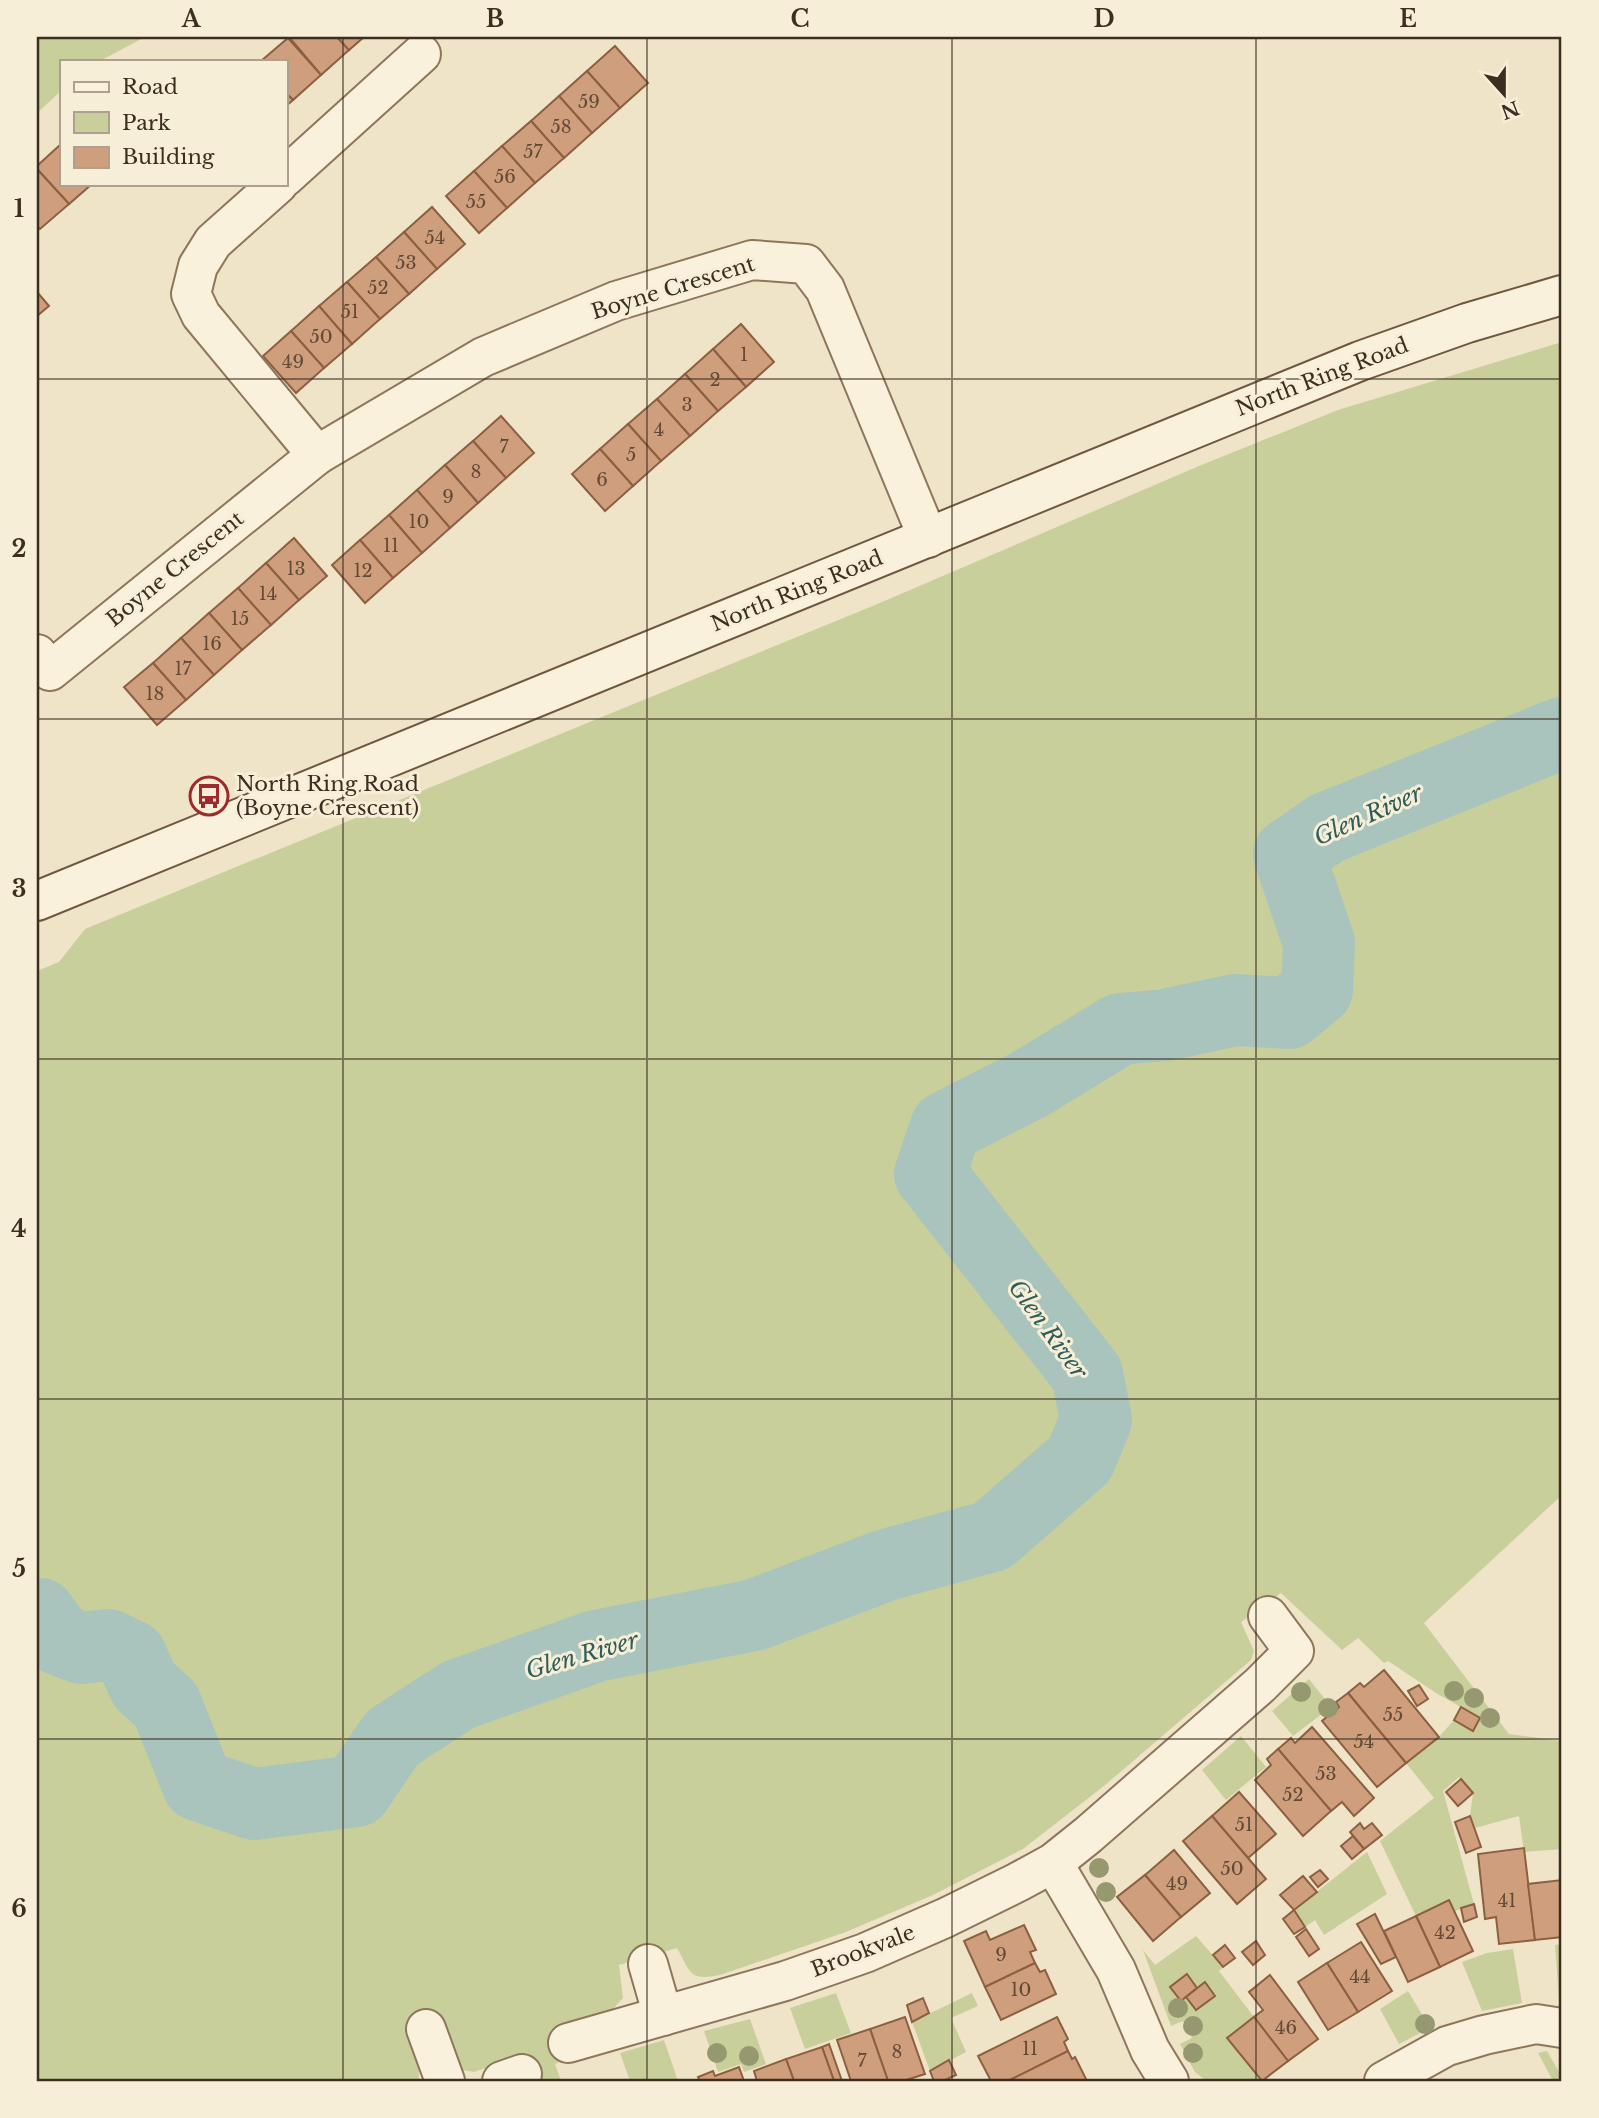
<svg xmlns="http://www.w3.org/2000/svg" width="1599" height="2118" viewBox="0 0 1599 2118" font-family="'Libre Baskerville',serif">
<style>
.green{fill:#c9cf9b;fill-rule:evenodd}
.lines{fill:none;stroke-linecap:round;stroke-linejoin:round}
.river{stroke:#a9c4bc;stroke-width:72}
.building{fill:#cf9f7d;stroke:#8d5f41;stroke-width:2}
.minor-casing{stroke:#8d765c;stroke-width:42}
.secondary-casing{stroke:#6f573f;stroke-width:42}
.minor{stroke:#faf1dc;stroke-width:38}
.secondary{stroke:#faf1dc;stroke-width:38}
.tree{fill:#96986f}
.grid{fill:none;stroke:#3d2e20;stroke-width:2;stroke-opacity:0.55}
.labels{text-anchor:middle;dominant-baseline:central;stroke-width:6;stroke-linejoin:round;paint-order:stroke}
.number-label{font-size:18px;fill:#624a37}
.street-label{font-size:21px;fill:#3d2e20;stroke:#f7eed8}
.poi-label{font-size:21px;fill:#3d2e20;stroke:#f7eed8;text-anchor:start}
.water-label{font-size:23px;font-style:italic;fill:#2f5d5a;stroke:#f7eed8}
.neatline{fill:none;stroke:#3d2e20;stroke-width:2.5}
.grid-label{font-size:23px;text-anchor:middle;font-weight:bold;fill:#3d2e20}
</style>
<rect width="100%" height="100%" fill="#f0e4c8"/>
<g class="green">
<polygon points="37,37 145,37 100,61 61,61 61,91 37,113"/>
<path d="M1562,342V1495L1424,1623L1509,1734L1562,1741V1849L1524,1852L1519,1816L1475,1828L1470,1816L1473,1793L1459,1777L1443,1791L1474,1904L1455,1911L1449,1900L1416,1916L1380,1841L1434,1798L1406,1763L1439,1737L1454,1720L1473,1731L1480,1718L1436,1693L1388,1661L1384,1663L1358,1638L1342,1650L1281,1593L1241,1622L1254,1651L1251,1660L1104,1786L1023,1849L933,1895L846,1932L720,1975C689,1981 691,1973 677,1948L619,1965L623,1998L612,2010L593,2020L562,2061L555,2064L561,2081H538L527,2054L474,2072L463,2070L457,2064L438,2014L408,2025L419,2063V2081H37V971L59,962L85,929L875,605L1199,466L1338,410Z"/>
<polygon points="1309,1679 1331,1707 1293,1736 1272,1711"/>
<polygon points="1241,1736 1266,1767 1226,1800 1202,1770"/>
<polygon points="1367,1852 1387,1894 1324,1935 1315,1920 1305,1927 1294,1910"/>
<path d="M1196,1936L1223,1967L1219,1971L1254,2017L1227,2038L1260,2081H1206L1195,2072L1180,2044L1192,2038L1183,2021L1171,2026L1143,1950L1155,1965ZM1187,1974L1197,1988L1205,1982L1215,1996L1196,2010L1186,1997L1181,2001Z"/>
<polygon points="1562,1944 1562,1997 1559,1998 1555,1945"/>
<polygon points="1513,1949 1522,2003 1482,2011 1462,1962 1487,1953"/>
<polygon points="1408,1991 1430,2028 1399,2044 1380,2009"/>
<polygon points="836,1993 851,2033 805,2049 790,2008"/>
<polygon points="972,1993 978,2006 951,2018 966,2052 930,2071 912,2022"/>
<polygon points="750,2019 766,2064 744,2072 741,2064 718,2072 704,2031"/>
<polygon points="664,2040 678,2081 630,2081 620,2053"/>
<polygon points="1547,2051 1562,2077 1562,2081 1553,2081 1538,2053"/>
</g>
<g class="lines">
<polyline class="river" points="37,1616 40,1614 58,1639 81,1648 108,1645 131,1656 144,1685 166,1705 198,1785 254,1804 356,1791 392,1738 458,1695 596,1646 754,1615 886,1565 992,1536 1080,1459 1096,1420 1087,1374 930,1174 946,1127 1030,1084 1120,1029 1165,1025 1235,1010 1289,1013 1317,990 1319,943 1289,854 1327,828 1562,733"/>
</g>
<g class="building">
<polygon points="289,37 337,37 349,50 321,75"/>
<polygon points="337,37 364,37 349,50"/>
<polygon points="288,38 321,75 293,100 285,92 285,61 261,61"/>
<polygon points="615,46 648,83 620,108 587,71"/>
<polygon points="587,71 620,108 592,133 559,96"/>
<polygon points="285,92 293,100 285,107"/>
<polygon points="559,96 592,133 564,158 531,121"/>
<polygon points="531,121 564,158 535,183 502,146"/>
<polygon points="61,144 61,184 92,184 69,204 37,169 37,166"/>
<polygon points="502,146 535,183 507,208 474,171"/>
<polygon points="37,169 69,204 40,229 37,226"/>
<polygon points="474,171 507,208 479,233 446,196"/>
<polygon points="432,207 465,244 437,269 404,232"/>
<polygon points="404,232 437,269 409,294 376,257"/>
<polygon points="376,257 409,294 380,319 347,282"/>
<polygon points="347,282 380,319 352,344 319,306"/>
<polygon points="37,292 49,306 37,316"/>
<polygon points="319,306 352,344 324,368 291,331"/>
<polygon points="741,324 774,362 746,387 713,349"/>
<polygon points="291,331 324,368 296,393 263,356"/>
<polygon points="713,349 746,387 718,411 685,374"/>
<polygon points="685,374 718,411 690,436 657,399"/>
<polygon points="657,399 690,436 661,461 628,424"/>
<polygon points="501,416 534,453 506,478 473,441"/>
<polygon points="628,424 661,461 633,486 600,449"/>
<polygon points="473,441 506,478 478,503 445,465"/>
<polygon points="600,449 633,486 605,511 572,474"/>
<polygon points="445,465 478,503 450,528 417,490"/>
<polygon points="417,490 450,528 422,553 389,515"/>
<polygon points="389,515 422,553 393,578 360,540"/>
<polygon points="294,538 327,576 299,600 266,563"/>
<polygon points="360,540 393,578 365,603 332,565"/>
<polygon points="266,563 299,600 271,625 238,588"/>
<polygon points="238,588 271,625 242,650 209,613"/>
<polygon points="209,613 242,650 214,675 181,638"/>
<polygon points="181,638 214,675 186,700 153,663"/>
<polygon points="153,663 186,700 157,725 124,687"/>
<polygon points="1384,1670 1439,1737 1406,1763 1348,1693 1360,1683 1364,1687"/>
<polygon points="1419,1685 1428,1699 1417,1706 1408,1691"/>
<polygon points="1348,1693 1406,1763 1377,1787 1322,1721 1339,1707 1336,1702"/>
<polygon points="1461,1707 1480,1718 1473,1731 1454,1720"/>
<polygon points="1312,1727 1374,1798 1354,1816 1342,1802 1331,1811 1278,1749 1291,1738 1295,1743"/>
<polygon points="1278,1749 1331,1811 1303,1836 1255,1780 1271,1765 1267,1759"/>
<polygon points="1461,1779 1473,1793 1458,1806 1446,1792"/>
<polygon points="1239,1792 1276,1834 1248,1858 1212,1816"/>
<polygon points="1212,1816 1266,1879 1237,1904 1183,1841"/>
<polygon points="1470,1816 1481,1847 1466,1853 1455,1822"/>
<polygon points="1360,1823 1364,1829 1372,1823 1382,1835 1364,1849 1350,1832"/>
<polygon points="1353,1836 1364,1849 1352,1859 1341,1846"/>
<polygon points="1524,1848 1535,1940 1499,1944 1496,1917 1485,1919 1478,1854"/>
<polygon points="1174,1850 1210,1893 1181,1917 1145,1875"/>
<polygon points="1320,1870 1328,1879 1318,1887 1310,1877"/>
<polygon points="1145,1875 1181,1917 1153,1941 1117,1897"/>
<polygon points="1303,1876 1317,1892 1294,1910 1280,1895"/>
<polygon points="1562,1880 1562,1937 1535,1940 1528,1884"/>
<polygon points="1449,1900 1473,1951 1440,1967 1416,1916"/>
<polygon points="1474,1904 1477,1917 1464,1922 1461,1908"/>
<polygon points="1294,1910 1305,1927 1294,1934 1283,1919"/>
<polygon points="1375,1914 1396,1957 1381,1964 1357,1924"/>
<polygon points="1416,1916 1440,1967 1408,1982 1384,1931"/>
<polygon points="1024,1925 1036,1950 1030,1952 1035,1963 985,1987 964,1941 986,1931 990,1940"/>
<polygon points="1306,1929 1319,1949 1309,1956 1296,1937"/>
<polygon points="1256,1941 1265,1955 1253,1965 1242,1952"/>
<polygon points="1361,1942 1392,1991 1358,2012 1327,1963"/>
<polygon points="1225,1945 1235,1958 1223,1967 1213,1955"/>
<polygon points="1035,1963 1040,1972 1045,1970 1056,1994 1001,2020 985,1987"/>
<polygon points="1327,1963 1358,2012 1328,2030 1298,1982"/>
<polygon points="1187,1974 1197,1988 1181,2001 1170,1987"/>
<polygon points="1270,1975 1318,2039 1288,2061 1254,2017 1263,2010 1249,1992"/>
<polygon points="1205,1982 1215,1996 1196,2010 1186,1997"/>
<polygon points="923,1998 929,2013 912,2022 907,2005"/>
<polygon points="905,2017 925,2074 903,2081 888,2081 870,2029"/>
<polygon points="1057,2017 1068,2039 1064,2042 1068,2051 1008,2081 991,2081 978,2056"/>
<polygon points="1254,2017 1288,2061 1262,2081 1227,2038"/>
<polygon points="870,2029 888,2081 851,2081 837,2040"/>
<polygon points="829,2044 842,2081 834,2081 822,2047"/>
<polygon points="822,2047 834,2081 794,2081 786,2059"/>
<polygon points="1068,2051 1072,2059 1075,2057 1087,2081 1008,2081"/>
<polygon points="786,2059 794,2081 757,2081 754,2071"/>
<polygon points="949,2060 956,2075 943,2081 934,2081 930,2071"/>
<polygon points="739,2067 744,2081 700,2081 698,2077 713,2071 715,2076"/>
</g>
<g class="lines">
<defs>
<g id="minor">
<polyline points="285,177 421,54"/>
<polyline points="278,184 213,242 198,266 191,294 201,315 317,455"/>
<polyline points="37,654 50,671 317,455 483,357 616,301 752,260 806,264 825,289 928,538"/>
<polyline points="1053,1863 1116,1970 1150,2050 1169,2081"/>
<polyline points="648,1964 663,2016"/>
<polyline points="426,2029 445,2081"/>
<polyline points="568,2043 785,1981 865,1953 945,1918 1018,1882 1053,1863 1088,1835 1260,1685 1294,1651 1268,1616"/>
<polyline points="502,2081 522,2074"/>
<polyline points="1384,2081 1447,2046 1484,2035 1536,2024 1562,2028"/>
</g>
<polyline id="secondary" points="37,901 1360,361 1467,323 1562,295"/>
</defs>
<use href="#minor" class="minor-casing"/>
<use href="#secondary" class="secondary-casing"/>
<use href="#minor" class="minor"/>
<use href="#secondary" class="secondary"/>
</g>
<g class="tree">
<circle cx="1454" cy="1691" r="10"/>
<circle cx="1301" cy="1692" r="10"/>
<circle cx="1474" cy="1698" r="10"/>
<circle cx="1328" cy="1708" r="10"/>
<circle cx="1490" cy="1718" r="10"/>
<circle cx="1099" cy="1868" r="10"/>
<circle cx="1106" cy="1892" r="10"/>
<circle cx="1178" cy="2008" r="10"/>
<circle cx="1425" cy="2024" r="10"/>
<circle cx="1193" cy="2026" r="10"/>
<circle cx="717" cy="2053" r="10"/>
<circle cx="1193" cy="2053" r="10"/>
<circle cx="749" cy="2056" r="10"/>
</g>
<path class="grid" d="M343,37V2081M647,37V2081M952,37V2081M1256,37V2081M37,379H1562M37,719H1562M37,1059H1562M37,1399H1562M37,1739H1562"/>
<defs>
<symbol id="bus-ring" viewBox="-11 -11 22 22"><circle r="9.5" fill="#f7eed8" stroke="#9e2a2b" stroke-width="1.5"/><path d="M-5-6H5V4H4V6H2V4H-2V6H-4V4H-5ZM-3.5-4V0h7V-4ZM-3.5 1.2v1.5H-2V1.2ZM2 1.2v1.5H3.5V1.2Z" fill="#9e2a2b"/></symbol>
</defs>
<g fill-rule="evenodd">
<use href="#bus-ring" x="187" y="774" width="44" height="44"/>
</g>
<g class="labels">
<g class="number-label">
<text x="589" y="102">59</text>
<text x="561" y="127">58</text>
<text x="533" y="152">57</text>
<text x="505" y="177">56</text>
<text x="476" y="202">55</text>
<text x="435" y="238">54</text>
<text x="406" y="263">53</text>
<text x="378" y="288">52</text>
<text x="350" y="312">51</text>
<text x="321" y="337">50</text>
<text x="744" y="355">1</text>
<text x="293" y="362">49</text>
<text x="715" y="380">2</text>
<text x="687" y="405">3</text>
<text x="659" y="430">4</text>
<text x="504" y="447">7</text>
<text x="631" y="455">5</text>
<text x="476" y="472">8</text>
<text x="602" y="480">6</text>
<text x="448" y="497">9</text>
<text x="419" y="522">10</text>
<text x="391" y="546">11</text>
<text x="296" y="569">13</text>
<text x="363" y="571">12</text>
<text x="268" y="594">14</text>
<text x="240" y="619">15</text>
<text x="212" y="644">16</text>
<text x="183" y="669">17</text>
<text x="155" y="694">18</text>
<text x="1393" y="1715">55</text>
<text x="1364" y="1742">54</text>
<text x="1326" y="1774">53</text>
<text x="1293" y="1795">52</text>
<text x="1244" y="1825">51</text>
<text x="1232" y="1869">50</text>
<text x="1177" y="1884">49</text>
<text x="1507" y="1901">41</text>
<text x="1445" y="1933">42</text>
<text x="1001" y="1955">9</text>
<text x="1360" y="1977">44</text>
<text x="1021" y="1990">10</text>
<text x="1286" y="2028">46</text>
<text x="1030" y="2049">11</text>
<text x="897" y="2052">8</text>
<text x="862" y="2061">7</text>
</g>
<g class="street-label">
<text transform="translate(673 288) rotate(-17)">Boyne Crescent</text>
<text transform="translate(1322 377) rotate(-21)">North Ring Road</text>
<text transform="translate(175 569) rotate(-39)">Boyne Crescent</text>
<text transform="translate(797 591) rotate(-22)">North Ring Road</text>
<text transform="translate(863 1951) rotate(-21)">Brookvale</text>
</g>
<g class="poi-label">
<text x="236" y="784">North Ring Road<tspan x="236" dy="24">(Boyne Crescent)</tspan></text>
</g>
<g class="water-label">
<text transform="translate(1368 815) rotate(-24)">Glen River</text>
<text transform="translate(1048 1329) rotate(54)">Glen River</text>
<text transform="translate(582 1655) rotate(-16)">Glen River</text>
</g>
</g>
<rect width="1599" height="2118" fill="none" stroke="#f7eed8" stroke-width="77"/>
<rect x="60" y="60" width="228" height="126" fill="#f7eed8" stroke="#ada18e" stroke-width="2"/>
<rect x="74" y="82" width="35" height="10" fill="#faf1dc" stroke="#ada18e" stroke-width="2"/>
<text x="122" y="94" font-size="21" fill="#3d2e20">Road</text>
<rect x="74" y="112" width="35" height="21" fill="#c9cf9b" stroke="#ada18e" stroke-width="2"/>
<text x="122" y="130" font-size="21" fill="#3d2e20">Park</text>
<rect x="74" y="147" width="35" height="21" fill="#cf9f7d" stroke="#ada18e" stroke-width="2"/>
<text x="122" y="164" font-size="21" fill="#3d2e20">Building</text>
<g transform="translate(1504 94) rotate(159)" stroke="#f7eed8" stroke-width="5" paint-order="stroke">
<path d="M0-5L12 26L0 18L-12 26Z" fill="#3d2e20"/>
<text y="-10" font-size="19" font-weight="bold" text-anchor="middle" fill="#3d2e20">N</text>
</g>
<rect x="38" y="38" width="1522" height="2042" class="neatline"/>
<g class="grid-label">
<text x="191" y="27">A</text>
<text x="495" y="27">B</text>
<text x="800" y="27">C</text>
<text x="1104" y="27">D</text>
<text x="1408" y="27">E</text>
<text x="19" y="217">1</text>
<text x="19" y="557">2</text>
<text x="19" y="897">3</text>
<text x="19" y="1237">4</text>
<text x="19" y="1577">5</text>
<text x="19" y="1917">6</text>
</g>
</svg>
